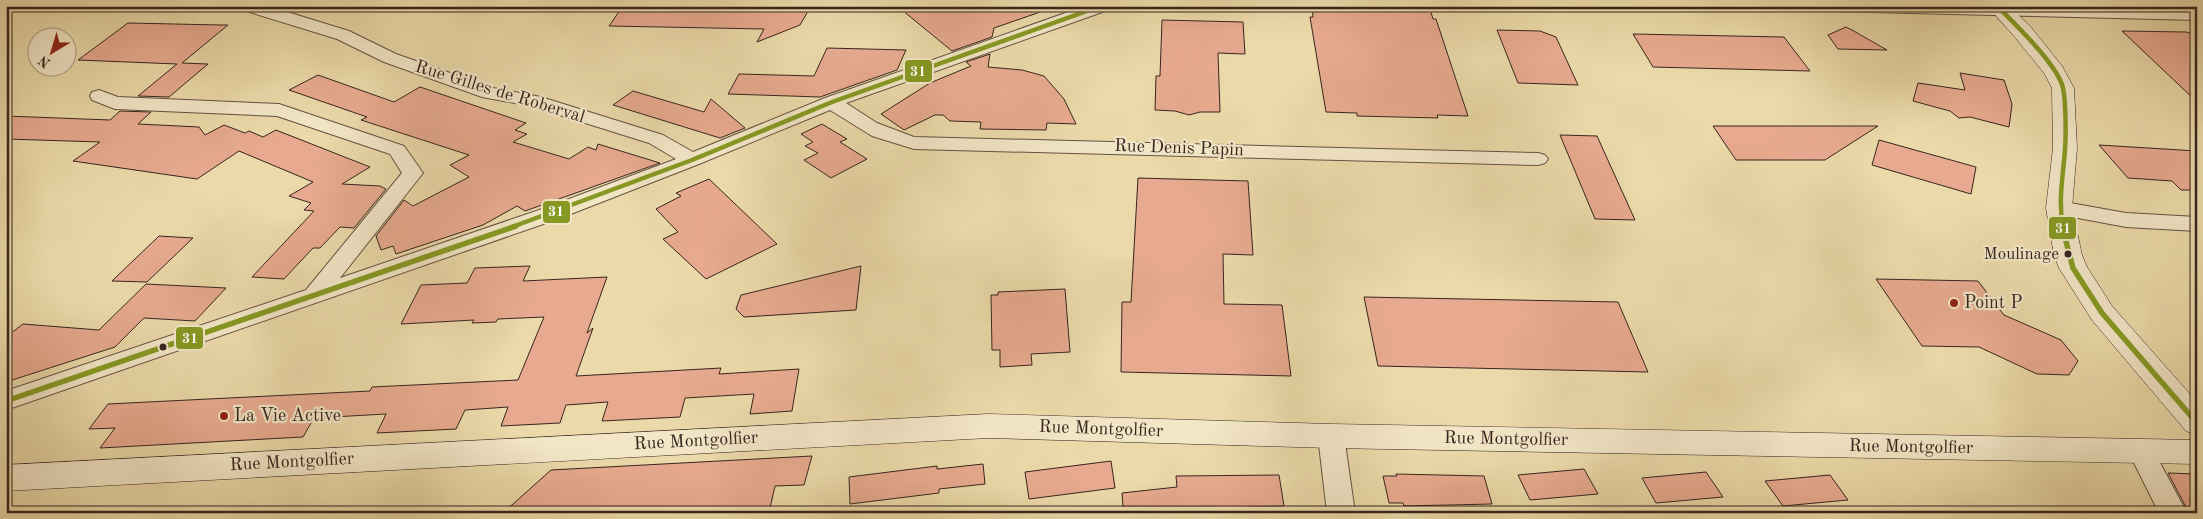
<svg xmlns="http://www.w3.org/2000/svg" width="2203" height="519" viewBox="0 0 2203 519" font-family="'Old Standard TT',serif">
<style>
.building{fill:#e7aa90;stroke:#37251f}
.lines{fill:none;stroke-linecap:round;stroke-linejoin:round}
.street-casing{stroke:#645242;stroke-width:2}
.secondary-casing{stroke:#37251f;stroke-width:1}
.street{fill:#f2e6c7;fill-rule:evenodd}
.secondary{fill:#f2e6c7;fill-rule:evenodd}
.bus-1-far1-casing{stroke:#f2e6c7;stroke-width:8}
.bus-1-casing{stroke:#f2e6c7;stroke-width:9}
.bus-1-far1{stroke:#869922;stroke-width:4.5}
.bus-1{stroke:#869922;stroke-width:5.5}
.bus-dot{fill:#37251f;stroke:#f2e6c7;stroke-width:2}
.poi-dot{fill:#8f2418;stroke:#f2e6c7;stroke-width:2}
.labels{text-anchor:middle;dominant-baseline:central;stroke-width:4.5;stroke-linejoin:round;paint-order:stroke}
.bus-label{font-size:17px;fill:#37251f;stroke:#f2e6c7;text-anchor:end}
.street-label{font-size:18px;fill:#37251f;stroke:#f2e6c7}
.poi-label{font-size:18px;fill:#37251f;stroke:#f2e6c7;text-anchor:start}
.line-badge{stroke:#f2e6c7;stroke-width:2}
.badge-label{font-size:14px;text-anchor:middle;font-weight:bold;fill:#fff}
</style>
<rect width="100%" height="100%" fill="#ebd9a9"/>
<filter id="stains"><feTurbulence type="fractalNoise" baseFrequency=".004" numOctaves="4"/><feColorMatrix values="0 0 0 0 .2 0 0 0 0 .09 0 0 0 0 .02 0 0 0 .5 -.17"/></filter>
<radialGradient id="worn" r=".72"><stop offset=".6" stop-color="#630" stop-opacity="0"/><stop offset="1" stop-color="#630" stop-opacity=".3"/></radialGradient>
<g class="building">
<polygon points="623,6 811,6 800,25 757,42 764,29 609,26"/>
<polygon points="897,6 1046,6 1046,10 994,28 992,37 952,51"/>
<polygon points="1312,6 1430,9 1433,19 1436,19 1468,116 1437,115 1438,118 1357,116 1357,113 1326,112 1310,17 1313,17"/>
<polygon points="1162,20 1243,22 1245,54 1218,53 1220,112 1200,112 1189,115 1175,111 1155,110 1156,76 1160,76"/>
<polygon points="128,23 221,25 228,25 182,63 208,64 169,97 138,96 177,64 78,60"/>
<polygon points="1846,27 1852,30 1887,50 1838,49 1828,35"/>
<polygon points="1497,30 1540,31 1556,37 1578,85 1518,83"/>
<polygon points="2122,31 2186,32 2197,35 2197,102"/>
<polygon points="1633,34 1784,37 1810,71 1653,67"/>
<polygon points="827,48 906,50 897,70 820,97 728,94 739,74 814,76"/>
<polygon points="990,54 988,67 1022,70 1044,76 1064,99 1076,124 1047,123 1046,130 980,129 981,122 950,121 943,115 935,115 904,130 881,114 930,83 971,66 966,62"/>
<polygon points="1960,73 2004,80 2012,104 2009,127 1970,117 1959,118 1950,111 1913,101 1918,83 1965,90"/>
<polygon points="318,75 394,102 420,87 526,123 515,130 527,134 513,142 569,159 588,147 596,150 598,144 660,163 525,211 517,206 483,225 396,254 393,246 381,250 376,236 404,200 413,206 469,177 450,165 469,155 361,120 367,117 289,90"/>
<polygon points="633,91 704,112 711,99 745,128 720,138 613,105"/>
<polygon points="120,111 151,112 138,124 199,127 205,135 224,125 245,133 249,131 263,137 276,130 370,167 342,184 380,186 386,189 354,228 340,227 320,248 313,248 284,279 252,277 314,211 304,210 311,203 289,196 313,182 239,151 197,179 73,161 100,142 6,139 6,116 110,120"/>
<polygon points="822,124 847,139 840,142 867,159 831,178 804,160 818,153 805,146 813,142 801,134"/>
<polygon points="1713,126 1878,126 1825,160 1736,160"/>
<polygon points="1560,135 1597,136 1635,220 1595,219"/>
<polygon points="1879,140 1976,167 1971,194 1872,165"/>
<polygon points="2099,145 2197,151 2197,190 2181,190 2172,181 2128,178"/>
<polygon points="1138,178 1248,181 1253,255 1223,254 1224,304 1282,305 1291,376 1121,372 1122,302 1131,302"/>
<polygon points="709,179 777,244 706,279 663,239 678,232 656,209 681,196 676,193"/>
<polygon points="159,236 193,238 147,282 112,281"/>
<polygon points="530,266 523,281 607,277 587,333 593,328 576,376 721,368 719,374 799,369 792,411 750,414 754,394 685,398 680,417 602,421 608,402 566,405 560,423 501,426 508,407 465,410 456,429 377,433 386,414 314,418 303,437 100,448 115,428 89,429 108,404 370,391 372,387 518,380 544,317 498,319 496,322 472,323 474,320 401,324 421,285 467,283 475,268"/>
<polygon points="861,266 856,310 744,317 736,309 741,295"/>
<polygon points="1876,279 1978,281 2004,315 2061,340 2078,361 2069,375 2037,374 1979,347 1922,346"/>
<polygon points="146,284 226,288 195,321 144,318 115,347 6,382 6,337 23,324 99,330"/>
<polygon points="1065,289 1070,352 1031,354 1032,365 1000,367 1000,350 992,350 991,295 998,295 998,292"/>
<polygon points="1364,297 1618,302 1648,372 1378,366"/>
<polygon points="812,456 804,485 775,486 770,508 718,509 706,513 503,513 551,470"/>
<polygon points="1111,461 1115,488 1029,499 1025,472"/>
<polygon points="983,464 985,484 939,489 939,493 850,504 849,477 937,466 937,469"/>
<polygon points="1584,469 1598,494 1530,500 1518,475"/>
<polygon points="1706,472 1723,497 1656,503 1642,478"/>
<polygon points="2168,473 2197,474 2197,513 2189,513"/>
<polygon points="1396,474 1484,476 1492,504 1404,506 1403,503 1389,503 1383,476 1397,476"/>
<polygon points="1279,475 1284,506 1247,507 1247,512 1216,512 1216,507 1123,507 1122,493 1177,487 1176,476"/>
<polygon points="1830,475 1848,500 1783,506 1765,481"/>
</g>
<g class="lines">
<defs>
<g id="street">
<polygon points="241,6 268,6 349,31 396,54 493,88 541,97 663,135 693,152 825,98 1085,6 1110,6 1108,10 846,103 877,123 914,137 1538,153 1545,155 1548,159 1545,163 1538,165 914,149 872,136 830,110 699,164 558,219 6,410 6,391 306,290 402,173 390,154 277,116 115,109 92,100 90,96 92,92 99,90 118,97 279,104 404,146 423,173 340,278 542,209 676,159 649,143 531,106 482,97 384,62 337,39 243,10"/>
<polygon points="1821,6 2049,6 2197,10 2197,20 1829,11"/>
<polygon points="2059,201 2126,213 2197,217 2197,231 2126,227 2051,213 2048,208 2051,203"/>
<polygon points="1331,426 1340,429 1344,436 1355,513 1327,513 1318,436 1322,429"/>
<polygon points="2141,441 2150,444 2187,513 2159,513 2128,451 2132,444"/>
</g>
<g id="secondary">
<polygon points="1987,6 2009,6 2030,26 2062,66 2074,88 2077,148 2072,208 2082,255 2087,267 2112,306 2197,402 2197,435 2186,431 2092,320 2059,268 2054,255 2046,208 2053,148 2052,88 2044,73 2014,36"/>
<polygon points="988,414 1331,424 2197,440 2197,464 1331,448 988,438 6,491 6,465"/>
</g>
</defs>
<use href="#street" class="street-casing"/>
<use href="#secondary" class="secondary-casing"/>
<use href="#street" class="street"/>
<use href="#secondary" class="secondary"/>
<defs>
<g id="bus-1-far1">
<polyline points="1840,6 2001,10"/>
<path d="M2001,10C2018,27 2058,66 2063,88C2066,102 2066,136 2065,150C2063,176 2058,201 2063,227"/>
<polyline points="512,227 692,160 832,102 1101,6"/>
</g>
<g id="bus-1">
<polyline points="2062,226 2073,268 2102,313 2197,423"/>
<polyline points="6,401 516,226"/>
</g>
</defs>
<use href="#bus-1-far1" class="bus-1-far1-casing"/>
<use href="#bus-1" class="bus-1-casing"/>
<use href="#bus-1-far1" class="bus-1-far1"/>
<use href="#bus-1" class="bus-1"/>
</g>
<g class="bus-dot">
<circle cx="2068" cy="254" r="4.5"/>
<circle cx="163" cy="347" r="4.5"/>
</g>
<g class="poi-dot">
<circle cx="1954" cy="303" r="5"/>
<circle cx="224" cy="416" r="5"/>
</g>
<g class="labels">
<g class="bus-label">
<text x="2059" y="254">Moulinage</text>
</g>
<g class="street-label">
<text transform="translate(500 92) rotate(17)">Rue Gilles de Roberval</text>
<text transform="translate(1179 148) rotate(2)">Rue Denis Papin</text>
<text transform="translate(1101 429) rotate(2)">Rue Montgolfier</text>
<text transform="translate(1506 439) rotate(1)">Rue Montgolfier</text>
<text transform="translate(696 441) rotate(-3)">Rue Montgolfier</text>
<text transform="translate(1911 447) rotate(1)">Rue Montgolfier</text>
<text transform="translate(292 462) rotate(-3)">Rue Montgolfier</text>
</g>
<g class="poi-label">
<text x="1964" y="303">Point P</text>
<text x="234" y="416">La Vie Active</text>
</g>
</g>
<g class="line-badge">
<rect x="904" y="59" width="29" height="24" rx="5" fill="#869922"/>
<rect x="542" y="200" width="29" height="24" rx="5" fill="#869922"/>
<rect x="2048" y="216" width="29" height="24" rx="5" fill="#869922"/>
<rect x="175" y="326" width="29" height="24" rx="5" fill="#869922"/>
</g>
<g class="badge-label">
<text x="918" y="76">31</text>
<text x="556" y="216">31</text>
<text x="2063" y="233">31</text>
<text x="190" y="343">31</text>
</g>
<rect width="2203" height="519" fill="none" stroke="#ebd9a9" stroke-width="25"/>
<rect x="8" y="8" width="2188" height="504" fill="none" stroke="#37251f" stroke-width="2.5"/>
<rect x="12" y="12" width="2178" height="494" fill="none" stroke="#37251f"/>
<g transform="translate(52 52) rotate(218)"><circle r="24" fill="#f2e6c7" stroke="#a79984"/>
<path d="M0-4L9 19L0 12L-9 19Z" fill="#8f2418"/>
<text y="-8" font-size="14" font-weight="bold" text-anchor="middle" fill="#37251f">N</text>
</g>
<rect width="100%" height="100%" filter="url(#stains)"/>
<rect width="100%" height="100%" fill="url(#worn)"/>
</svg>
